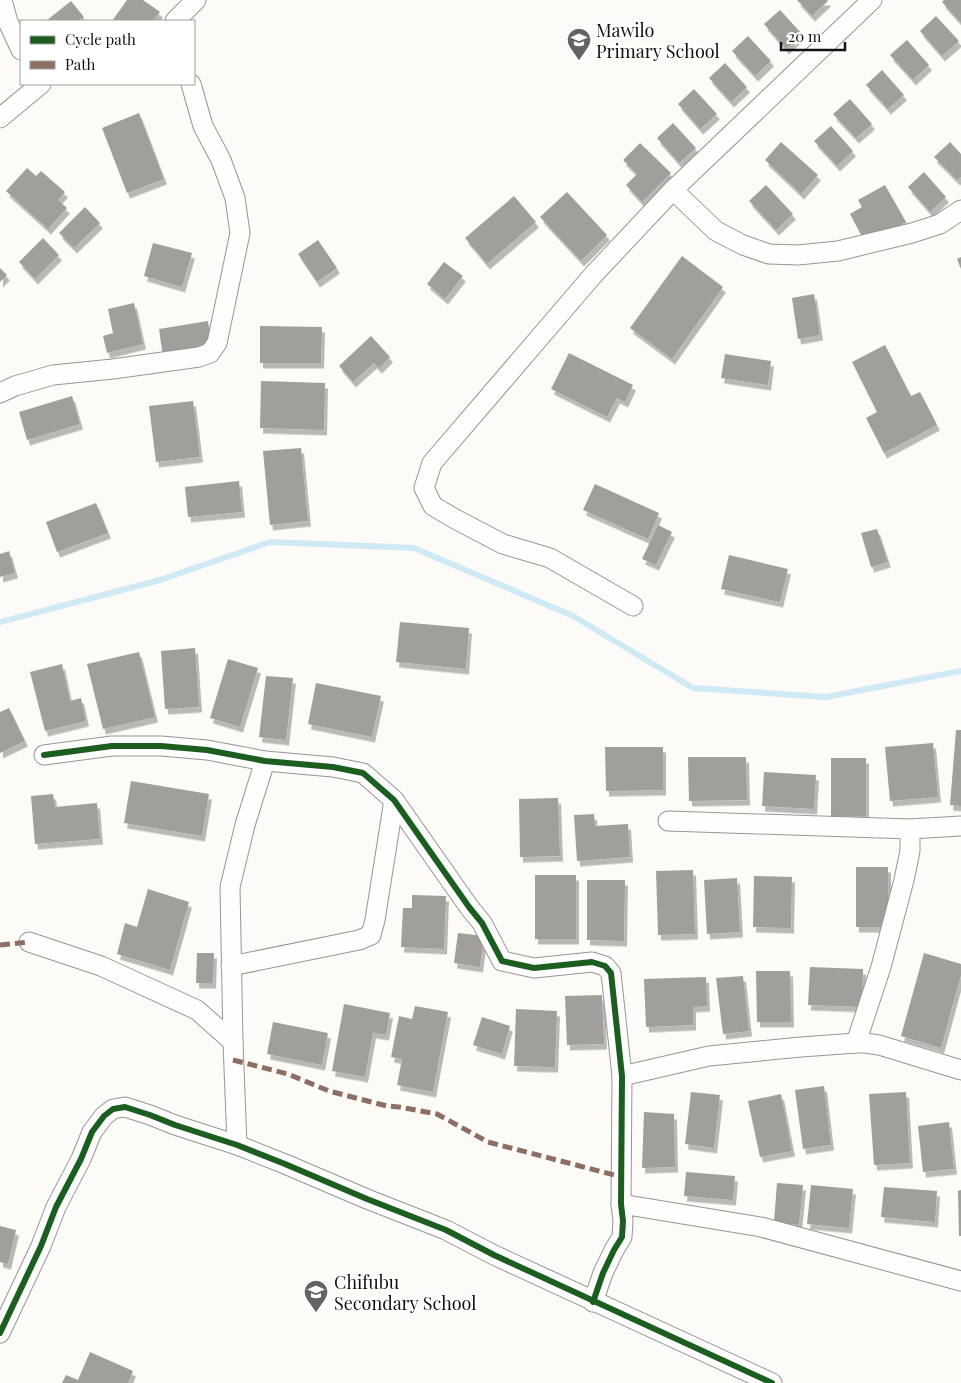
<svg xmlns="http://www.w3.org/2000/svg" width="961" height="1383" viewBox="0 0 961 1383" font-family="'Playfair Display',serif">
<style>
.lines{fill:none;stroke-linecap:round;stroke-linejoin:round}
.stream{stroke:#cfe9f5;stroke-width:6}
.building{fill:#a09f9c;filter:url(#shadow)}
.minor-casing{stroke:#979695;stroke-width:21}
.minor{stroke:#fffefe;stroke-width:19}
.quiet{stroke:#8d6e63;stroke-width:5;stroke-dasharray:10 5;stroke-linecap:butt}
.cycleway-casing{stroke:#fff;stroke-width:9}
.cycleway{stroke:#1b5e20;stroke-width:6}
.labels{text-anchor:middle;dominant-baseline:central;stroke-width:5;stroke-linejoin:round;paint-order:stroke}
.poi-label{font-size:18px;fill:#111;stroke:#fff;text-anchor:start}
</style>
<defs>
<filter id="shadow"><feDropShadow dx="3" dy="5.5" stdDeviation="0" flood-color="#0004"/></filter>
</defs>
<rect width="100%" height="100%" fill="#fcfbf7"/>
<g class="lines">
<polyline class="stream" points="0,622 160,580 270,542 414,548 573,616 693,688 826,697 961,671"/>
</g>
<g class="building">
<polygon points="127,0 143,0 160,12 153,21 112,21"/>
<polygon points="797,0 827,0 828,1 812,16"/>
<polygon points="944,0 961,0 961,23 942,2"/>
<polygon points="71,1 84,17 78,21 46,21"/>
<polygon points="780,10 802,34 786,49 764,24"/>
<polygon points="936,16 959,41 942,56 920,31"/>
<polygon points="748,36 771,61 755,76 732,51"/>
<polygon points="907,40 929,65 913,80 890,55"/>
<polygon points="725,63 747,87 731,102 709,78"/>
<polygon points="882,70 904,95 888,109 866,85"/>
<polygon points="694,89 717,114 700,129 678,104"/>
<polygon points="850,99 872,124 856,138 833,114"/>
<polygon points="139,113 164,179 127,193 102,128"/>
<polygon points="673,123 696,148 679,163 657,138"/>
<polygon points="831,126 853,151 837,166 814,141"/>
<polygon points="781,142 818,175 801,194 765,160"/>
<polygon points="950,142 961,154 961,177 957,180 934,157"/>
<polygon points="640,143 671,173 642,202 626,185 637,174 623,160"/>
<polygon points="27,168 36,176 41,171 65,192 58,200 67,208 48,229 6,191"/>
<polygon points="924,172 946,197 930,212 908,187"/>
<polygon points="766,185 793,214 776,230 749,201"/>
<polygon points="885,185 906,222 866,244 850,214 862,207 858,200"/>
<polygon points="567,192 607,235 581,261 540,217"/>
<polygon points="514,196 536,222 487,264 465,238"/>
<polygon points="85,207 100,223 74,248 59,233"/>
<polygon points="43,238 59,255 35,279 19,262"/>
<polygon points="318,240 337,268 317,282 298,254"/>
<polygon points="153,243 192,253 182,287 144,276"/>
<polygon points="682,256 723,287 672,359 630,328"/>
<polygon points="961,257 961,269 957,259"/>
<polygon points="444,262 463,276 445,299 427,284"/>
<polygon points="0,268 7,275 0,282"/>
<polygon points="814,294 820,335 798,339 792,298"/>
<polygon points="134,303 143,344 107,353 103,336 113,333 108,309"/>
<polygon points="208,321 212,349 163,357 159,329"/>
<polygon points="260,326 322,327 321,363 260,363"/>
<polygon points="371,336 390,357 379,368 374,363 353,382 339,366"/>
<polygon points="885,345 911,396 920,392 937,425 884,453 866,418 877,412 852,362"/>
<polygon points="569,353 633,385 625,402 617,398 607,417 551,389"/>
<polygon points="725,354 771,361 768,385 721,378"/>
<polygon points="261,381 325,383 324,430 260,428"/>
<polygon points="72,396 80,424 27,440 19,412"/>
<polygon points="193,401 200,457 156,462 149,406"/>
<polygon points="301,448 308,521 270,525 263,451"/>
<polygon points="239,481 242,512 188,517 185,487"/>
<polygon points="595,484 659,513 648,539 583,510"/>
<polygon points="96,503 108,533 57,552 46,522"/>
<polygon points="658,525 672,532 656,565 642,559"/>
<polygon points="877,529 888,562 871,567 861,533"/>
<polygon points="9,551 15,573 0,577 0,554"/>
<polygon points="729,555 788,569 780,602 721,589"/>
<polygon points="400,622 469,628 466,669 396,662"/>
<polygon points="195,648 199,707 165,709 161,651"/>
<polygon points="139,652 155,717 103,729 87,664"/>
<polygon points="228,659 258,668 240,727 210,718"/>
<polygon points="62,664 70,701 81,698 86,721 45,731 30,672"/>
<polygon points="266,676 293,678 286,740 259,737"/>
<polygon points="316,683 381,696 372,737 308,724"/>
<polygon points="9,708 25,741 0,753 0,712"/>
<polygon points="956,730 961,730 961,806 950,805"/>
<polygon points="933,743 938,797 890,801 885,747"/>
<polygon points="605,747 663,747 663,790 606,791"/>
<polygon points="688,757 746,757 747,800 689,801"/>
<rect x="831" y="758" width="35" height="58"/>
<polygon points="764,772 816,775 814,809 762,806"/>
<polygon points="131,781 209,794 202,836 124,823"/>
<polygon points="53,794 55,807 97,803 100,839 35,844 31,796"/>
<polygon points="558,798 560,856 520,857 519,799"/>
<polygon points="594,814 595,826 628,824 630,857 577,861 574,815"/>
<rect x="856" y="867" width="32" height="60"/>
<polygon points="693,870 695,934 658,935 656,871"/>
<rect x="535" y="875" width="41" height="64"/>
<polygon points="754,876 792,877 791,928 753,927"/>
<polygon points="737,878 740,932 707,934 704,880"/>
<polygon points="587,880 625,880 624,941 587,940"/>
<polygon points="148,889 189,902 170,970 117,954 125,923 137,927"/>
<polygon points="412,895 446,896 444,949 401,947 403,908 412,908"/>
<polygon points="458,933 484,936 480,967 454,963"/>
<polygon points="197,953 214,953 213,983 196,983"/>
<polygon points="924,953 961,964 961,975 941,1048 901,1036"/>
<polygon points="810,967 863,969 862,1007 808,1005"/>
<polygon points="756,971 790,971 791,1022 757,1022"/>
<polygon points="743,976 749,1031 723,1034 716,978"/>
<polygon points="706,977 707,1006 693,1007 693,1025 646,1027 644,979"/>
<polygon points="602,995 604,1044 567,1045 565,996"/>
<polygon points="344,1004 390,1013 386,1035 373,1033 365,1077 332,1071"/>
<polygon points="415,1006 448,1012 433,1092 397,1085 402,1059 391,1057 399,1016 412,1019"/>
<polygon points="516,1009 557,1011 555,1067 514,1066"/>
<polygon points="482,1017 510,1026 502,1054 473,1045"/>
<polygon points="273,1022 328,1033 322,1065 267,1054"/>
<polygon points="824,1086 831,1145 803,1149 795,1090"/>
<polygon points="691,1092 720,1095 714,1148 685,1144"/>
<polygon points="906,1092 910,1163 874,1165 869,1094"/>
<polygon points="781,1094 792,1151 760,1157 748,1101"/>
<polygon points="644,1112 674,1114 675,1167 642,1168"/>
<polygon points="949,1122 954,1169 923,1172 918,1126"/>
<polygon points="686,1172 735,1176 733,1200 684,1196"/>
<polygon points="777,1183 803,1185 799,1225 774,1222"/>
<polygon points="811,1185 853,1189 849,1228 807,1224"/>
<polygon points="884,1187 937,1191 935,1222 881,1217"/>
<polygon points="961,1190 961,1236 959,1236 958,1191"/>
<polygon points="0,1226 16,1230 8,1264 0,1262"/>
<polygon points="90,1352 133,1371 128,1383 62,1383 66,1375 78,1380"/>
</g>
<g class="lines">
<defs>
<g id="minor">
<polyline points="2,0 8,22 21,50"/>
<polyline points="175,21 196,0"/>
<polyline points="0,118 41,84"/>
<polyline points="673,190 716,231 743,245 769,254 798,255 838,251 912,233 940,224 961,210"/>
<polyline points="0,393 15,386 53,375 113,369 199,357 210,353 217,343 240,233 235,198 221,160 203,126 191,84"/>
<polyline points="633,606 550,558 503,544 457,520 433,506 424,488 432,463 594,274 673,190 872,0"/>
<polyline points="44,755 112,746 161,746 207,750 265,761 333,767 363,773 394,800 469,907 482,923 502,961 534,968 592,962 605,966 611,973 622,1076 621,1204 623,1221 622,1237 614,1250 603,1273 593,1302"/>
<polyline points="668,821 910,829 910,851 904,880 881,967 856,1043"/>
<polyline points="910,829 961,826"/>
<polyline points="29,942 101,966 197,1010 233,1042"/>
<polyline points="231,966 359,940 371,935 375,920 394,800"/>
<polyline points="622,1076 709,1056 801,1047 856,1043 865,1043 879,1045 961,1070"/>
<polyline points="237,1145 233,1042 230,887 245,825 265,761"/>
<polyline points="621,1204 761,1227 961,1281"/>
<polyline points="0,1333 41,1246 56,1207 81,1159 92,1132 104,1116 113,1109 125,1107 150,1115 175,1125 237,1145 285,1164 367,1199 446,1230 494,1255 772,1383"/>
</g>
</defs>
<use href="#minor" class="minor-casing"/>
<use href="#minor" class="minor"/>
<g class="quiet">
<polyline points="0,945 29,942"/>
<polyline points="233,1060 288,1074 329,1091 387,1106 399,1107 437,1114 488,1142 622,1177"/>
</g>
<defs>
<g id="cycleway">
<polyline points="44,755 112,746 161,746 207,750 265,761 333,767 363,773 394,800 469,907 482,923 502,961 534,968 592,962 605,966 611,973 622,1076 621,1204 623,1221 622,1237 614,1250 603,1273 593,1302"/>
<polyline points="0,1333 41,1246 56,1207 81,1159 92,1132 104,1116 113,1109 125,1107 150,1115 175,1125 237,1145 285,1164 367,1199 446,1230 494,1255 772,1383"/>
</g>
</defs>
<use href="#cycleway" class="cycleway-casing"/>
<use href="#cycleway" class="cycleway"/>
</g>
<defs>
<symbol id="school-pin" viewBox="-11 -11 22 30"><path d="M0 17L-7.5 6A9.5 9.5 0 1 1 7.5 6Z" fill="#636362" stroke="#fff"/><path d="M0-5L7-2L0 1L-7-2ZM-4 1L0 2.5L4 1V4Q0 6-4 4Z" fill="#fff"/></symbol>
</defs>
<g fill-rule="evenodd">
<use href="#school-pin" x="565" y="26" width="28" height="38"/>
<use href="#school-pin" x="302" y="1278" width="28" height="38"/>
</g>
<g class="labels">
<g class="poi-label">
<text x="596" y="30">Mawilo<tspan x="596" dy="21">Primary School</tspan></text>
<text x="334" y="1282">Chifubu<tspan x="334" dy="21">Secondary School</tspan></text>
</g>
</g>
<rect x="20" y="20" width="175" height="65" fill="#ffffff" stroke="#a0a0a0"/>
<rect x="30" y="36" width="25" height="8" fill="#1b5e20" stroke="#a0a0a0"/>
<text x="65" y="45" font-size="15" fill="#111111">Cycle path</text>
<rect x="30" y="61" width="25" height="8" fill="#8d6e63" stroke="#a0a0a0"/>
<text x="65" y="70" font-size="15" fill="#111111">Path</text>
<path d="M781 42v8h64v-8" fill="none" stroke="#111111" stroke-width="2.5"/>
<text x="788" y="42" font-size="15" fill="#111111" stroke="#ffffff" stroke-width="4" paint-order="stroke">20 m</text>
</svg>
